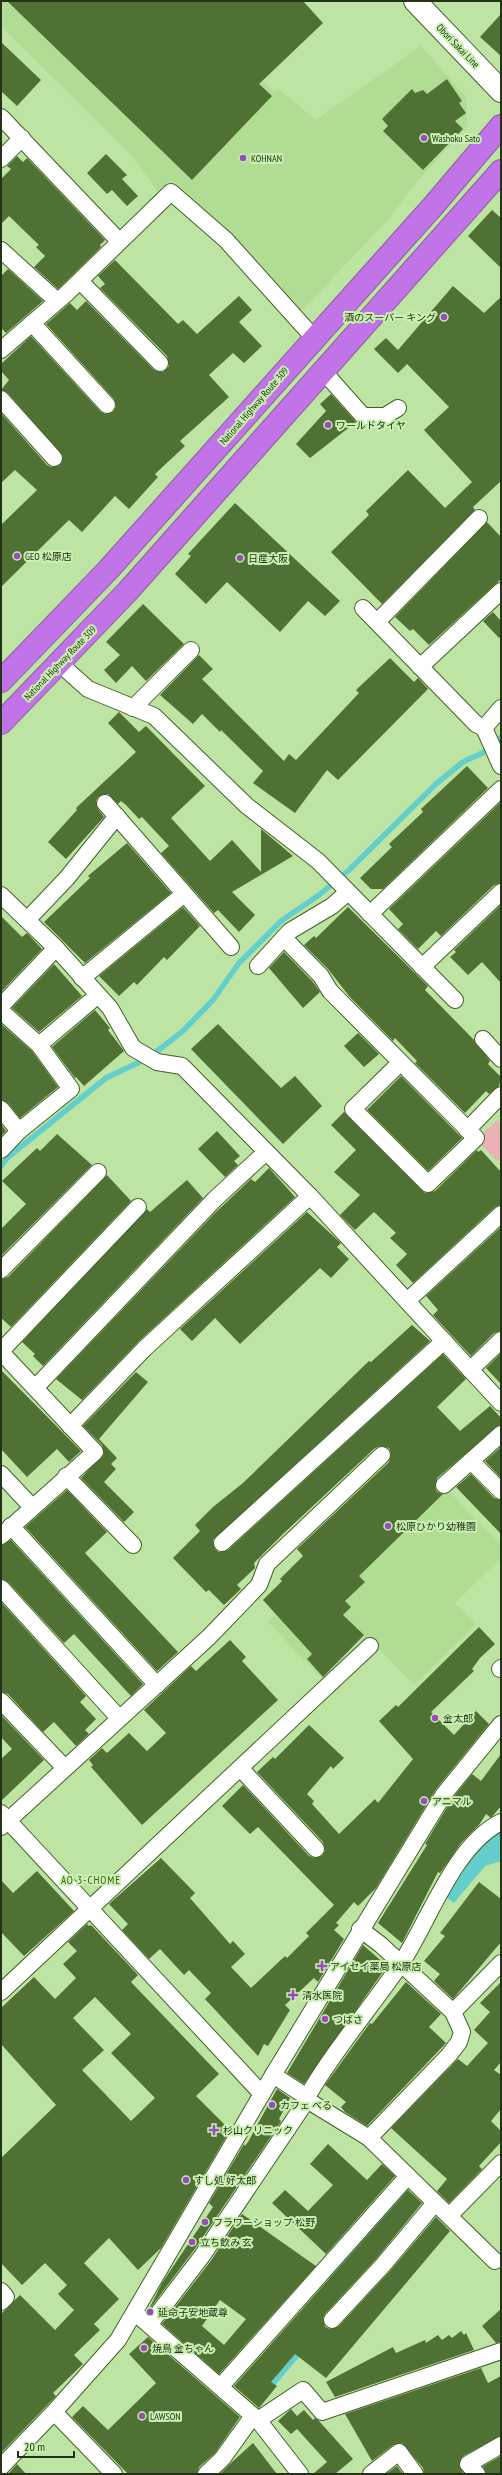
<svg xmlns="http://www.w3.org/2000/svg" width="502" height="2475" viewBox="0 0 502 2475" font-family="'PT Sans Narrow','Noto Sans JP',sans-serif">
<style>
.built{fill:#b1dc94}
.green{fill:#eab2b6}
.water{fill:#63cecc}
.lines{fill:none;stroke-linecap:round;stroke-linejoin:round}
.stream{stroke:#63cecc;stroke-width:5.5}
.building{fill:#4f7234;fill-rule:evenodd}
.street-casing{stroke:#416226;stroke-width:18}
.secondary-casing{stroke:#416226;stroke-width:24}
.highway-casing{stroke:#8a5d9f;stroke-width:24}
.street{stroke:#fff;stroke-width:16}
.secondary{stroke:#fff;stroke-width:22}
.highway{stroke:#c174e7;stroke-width:22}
.poi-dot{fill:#974bbc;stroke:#caf1b0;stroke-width:1.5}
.labels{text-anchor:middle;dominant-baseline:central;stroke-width:4;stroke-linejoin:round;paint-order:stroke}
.street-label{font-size:10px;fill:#233219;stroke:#caf1b0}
.poi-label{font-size:10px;fill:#233219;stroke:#caf1b0;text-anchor:start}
.neighbourhood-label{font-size:11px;letter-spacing:1px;fill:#3c5d21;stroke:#caf1b0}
</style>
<rect width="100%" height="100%" fill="#bde4a3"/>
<g class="built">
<polygon points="1,1 182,1 274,92 278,89 316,120 421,46 466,97 467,126 406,194 407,196 393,211 394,213 299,314 230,234 173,181 159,193 133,157 1,26"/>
<polygon points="422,1464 501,1545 501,1558 455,1603 476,1624 414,1685 376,1646 332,1689 268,1622"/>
</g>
<polygon class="green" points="497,1120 501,1124 501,1157 497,1161 482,1146 482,1134"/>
<polygon class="water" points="501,1830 501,1861 485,1866 454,1903 446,1897 479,1847"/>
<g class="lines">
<g class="stream">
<polyline points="1,1166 7,1158 106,1078 148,1058 183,1031 213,1000 239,963 281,921 319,895 348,871 437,783 463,762 493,748 501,737"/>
<polyline points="332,2276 406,2191"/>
<polyline points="269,2388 301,2351"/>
</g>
</g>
<g class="building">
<polygon points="7,1 303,1 323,23 259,84 272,96 192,180"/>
<polygon points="501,14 501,56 480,37"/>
<polygon points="1,42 41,80 17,106 1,91"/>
<polygon points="447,79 462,101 459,103 466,113 455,121 463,129 423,170 383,131 388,126 382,119 412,89 415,93 423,90 427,94"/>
<polygon points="106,154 127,175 122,179 138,196 127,206 112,190 107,194 87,173"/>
<polygon points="17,156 23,162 27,158 105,240 100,245 101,247 58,289 34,267 45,256 36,247 39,245 9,216 1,224 1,179 11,169 7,166"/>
<polygon points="492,210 501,218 501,268 468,236"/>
<polygon points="115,260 178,324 183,320 197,334 239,296 252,310 239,322 262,346 244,363 233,353 209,375 229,397 180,441 185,446 155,474 158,477 129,509 115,496 82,532 69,520 1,587 1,525 37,490 15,470 1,483 1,413 47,465 51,467 60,465 63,456 8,393 1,390 9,380 1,371 1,364 31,336 100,411 105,414 113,412 116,407 114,399 46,324 70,303 77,310 86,301 154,370 163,372 169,366 167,356 100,288 105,284 98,276"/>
<polygon points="8,269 43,301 6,333 1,328 1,276"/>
<polygon points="453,286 484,313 501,297 501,481 473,507 475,510 382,604 331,552 369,515 366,511 408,470 445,508 472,482 424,430 449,407 407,364 398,373 374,349 386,338 398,350"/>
<polygon points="331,394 356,422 310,458 296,444 326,411 320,404"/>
<polygon points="235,503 340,601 325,616 308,601 280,632 227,582 206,604 175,574 191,556 188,554"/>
<polygon points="487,522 501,537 501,579 429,645 413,629 410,631 395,617"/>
<polygon points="143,604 184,644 146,681 132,666 116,683 104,670 120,655 106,642"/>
<polygon points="493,612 501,621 501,636 499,638 483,621"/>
<polygon points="199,655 213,669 202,679 284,761 289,754 296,760 359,693 356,690 390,658 414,682 418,678 428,689 338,780 327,770 295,813 253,783 263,771 221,730 220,732 202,714 193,724 160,695"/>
<polygon points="119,712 139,732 146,726 205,786 171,818 210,861 232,840 261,872 261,829 293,856 232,892 255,915 239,932 218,910 214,913 161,853 169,846 142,817 139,819 126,805 121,801 118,804 108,794 99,796 96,800 98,809 104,817 66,859 48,842 77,810 76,808 136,752 108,723"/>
<polygon points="467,766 488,788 383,889 371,889 360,878 392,847 389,844 423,812 421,809"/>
<polygon points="501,802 501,883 494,885 441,936 436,931 418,949 398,929 403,924 389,909"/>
<polygon points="127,843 171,893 85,963 44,922 90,878 88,876"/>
<polygon points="501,905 501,983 482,962 468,975 450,957 456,952 454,950"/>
<polygon points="183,907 200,926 167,960 164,957 137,985 134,982 119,996 99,976"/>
<polygon points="348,907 428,986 425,990 474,1040 490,1061 488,1064 501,1077 499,1086 489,1094 486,1091 465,1113 415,1063 417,1061 395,1038 393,1041 349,996 328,969 304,945 314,936 316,938"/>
<polygon points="1,916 22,937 27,933 42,949 1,992"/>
<polygon points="284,952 313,982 320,992 303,1008 269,968"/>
<polygon points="54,964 82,996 39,1032 12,1008"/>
<polygon points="95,1010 110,1028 108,1030 124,1051 84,1086 76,1077 75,1078 52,1047"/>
<polygon points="1,1024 32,1051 58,1087 20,1118 8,1103 1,1100"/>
<polygon points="218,1024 281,1088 295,1076 322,1106 283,1144 191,1049"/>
<polygon points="358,1033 379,1054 364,1067 344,1046"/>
<polygon points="401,1076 462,1138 428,1171 367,1110"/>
<polygon points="344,1112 425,1193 435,1191 477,1150 478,1152 481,1150 501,1172 501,1205 495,1207 413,1283 396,1265 407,1254 390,1238 396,1233 374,1212 355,1230 340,1215 360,1195 334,1172 356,1150 331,1125"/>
<polygon points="1,1124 6,1131 1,1136"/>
<polygon points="217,1131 240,1156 234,1161 238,1165 225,1177 198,1149"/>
<polygon points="57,1134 92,1165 1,1256 1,1229 26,1204 2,1181 37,1148 40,1151"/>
<polygon points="269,1168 295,1197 138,1342 82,1400 56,1379 215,1213 251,1179 255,1182"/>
<polygon points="107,1175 131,1201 11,1327 1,1318 1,1279 8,1277"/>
<polygon points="187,1180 203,1198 43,1366 33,1356 35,1354 22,1342 147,1209 150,1212"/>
<polygon points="307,1212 341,1243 337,1247 349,1259 331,1278 320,1268 240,1344 215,1318 192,1341 180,1329"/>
<polygon points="501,1227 501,1331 494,1333 471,1356 433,1315 438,1310 426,1296"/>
<polygon points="412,1325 430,1341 213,1540 215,1549 219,1552 228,1550 443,1354 466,1379 437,1407 460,1431 490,1406 501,1418 501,1424 437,1478 435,1487 437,1492 443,1494 359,1576 365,1582 345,1601 351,1607 343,1615 364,1635 323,1677 307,1659 312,1654 263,1600 282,1581 280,1579 303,1556 297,1549 389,1462 391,1453 389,1448 380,1446 375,1448 283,1534 254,1563 255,1568 237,1585 241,1589 224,1605 209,1590 206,1592 173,1558 200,1531 195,1525 213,1507 243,1483 369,1361 371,1362"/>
<polygon points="501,1353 501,1384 486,1368"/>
<polygon points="1,1370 81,1451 69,1462 57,1449 27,1477 1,1449"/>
<polygon points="136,1372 148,1382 99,1439 117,1458 111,1464 116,1469 104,1482 134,1512 124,1522 81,1478 104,1454 102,1445 83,1426"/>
<polygon points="500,1448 501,1449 501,1478 485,1461"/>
<polygon points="471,1474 494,1498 501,1500 501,1534 456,1487"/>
<polygon points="67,1490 107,1532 85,1553 178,1652 157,1671 25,1527"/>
<polygon points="11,1540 143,1684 131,1696 74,1634 64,1643 8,1582 1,1579 1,1545"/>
<polygon points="1,1602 86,1696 80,1702 96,1719 85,1730 89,1734 76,1746 54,1722 43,1732 8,1694 1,1692"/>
<polygon points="479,1627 495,1644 480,1658 472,1669 474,1671 431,1712 454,1735 476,1711 489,1724 436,1789 376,1888 358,1906 354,1902 336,1923 339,1925 334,1930 344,1939 318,1982 314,1978 285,2005 290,2010 268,2046 264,2044 258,2056 205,1999 211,1993 189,1970 184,1975 160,1949 149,1959 122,1930 128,1924 109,1904 161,1858 195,1893 190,1898 230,1944 233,1941 245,1954 231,1967 251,1988 285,1956 287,1958 309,1936 306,1933 334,1905 258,1827 250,1834 222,1806 243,1785 309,1856 314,1858 322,1856 325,1851 323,1842 257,1772 273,1757 275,1759 309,1725 344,1758 333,1769 331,1766 307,1794 314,1801 312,1804 339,1834 375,1799 378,1803 413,1759 379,1721 396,1705 398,1707"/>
<polygon points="230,1640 246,1657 242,1661 278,1700 142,1825 91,1767 93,1765 89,1760 102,1748 107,1753 129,1733 147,1751 166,1733 144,1710 191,1666 196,1671"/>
<polygon points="1,1715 44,1760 1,1801 1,1759 12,1749 1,1737"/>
<polygon points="501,1754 501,1806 491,1818 486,1814 479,1825 461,1843 440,1873 438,1872 402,1943 378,1923 427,1845 425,1844 452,1799 472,1774 481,1781"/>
<polygon points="37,1871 74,1911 24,1956 1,1932 1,1880 13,1893"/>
<polygon points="479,1882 501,1899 501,1942 453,1999 434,1981 440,1974 424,1961 445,1936 440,1933"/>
<path d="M87,1924L89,1926L91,1925L138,1975L131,1982L219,2074L196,2096L230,2130L161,2248L138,2270L109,2238L84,2263L119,2299L94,2324L100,2330L74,2355L83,2364L53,2393L56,2396L1,2453V2314L20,2295L55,2330L74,2310L58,2294L67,2285L45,2263L22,2285L1,2263V2158L56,2105L1,2044V2008L34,1977L55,1999L76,1978L63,1964L77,1951L68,1942ZM95,1997L131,2034L111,2053L155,2098L131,2121L82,2070L104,2050L73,2018Z"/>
<polygon points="363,1945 387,1966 304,2084 287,2073"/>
<polygon points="406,1982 441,2014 429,2027 446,2043 367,2126 345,2112 341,2107 346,2102 325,2085 370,2023 372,2024"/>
<polygon points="501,1982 501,2062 494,2070 501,2075 501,2109 491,2121 501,2131 501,2142 479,2166 482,2169 449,2203 437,2191 447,2179 391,2128 458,2059 467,2066 488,2043 474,2030 490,2012 480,2003"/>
<polygon points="277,2089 290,2098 279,2119 281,2121 280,2123 194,2250 148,2311 162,2283 213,2207 209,2203 244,2144 245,2146 248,2142"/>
<polygon points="328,2144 367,2180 382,2164 395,2176 326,2254 272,2203 285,2190 308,2211 333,2185 310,2164"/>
<polygon points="408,2190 422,2203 376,2259 325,2314 323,2318 325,2327 330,2329 339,2326 390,2271 436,2217 450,2231 326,2378 295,2354 271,2382 277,2386 259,2408 234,2386"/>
<path d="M242,2214L316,2266L219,2374L162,2324L210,2262ZM220,2300L246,2319L224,2345L202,2326Z"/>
<polygon points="501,2309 501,2342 496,2343 482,2326"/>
<polygon points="461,2331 464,2335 466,2333 474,2350 335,2397 326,2382 393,2347 396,2353 425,2340 426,2343 438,2335 442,2340 449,2335 452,2338"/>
<polygon points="148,2337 240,2417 215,2453 199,2467 197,2474 128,2474 72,2417 83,2406 108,2430 156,2383 129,2354"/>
<polygon points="481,2368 488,2383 501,2376 501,2436 463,2456 459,2465 464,2474 424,2474 423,2468 402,2443 393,2445 372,2461 345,2414"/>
<polygon points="291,2409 297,2416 304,2410 313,2420 315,2418 319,2421 353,2459 335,2474 313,2474 327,2462 297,2429 291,2434 278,2421"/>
<polygon points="253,2443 277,2474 220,2474 232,2462"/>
<polygon points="501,2456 501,2474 486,2474 483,2466"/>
<polygon points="17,2464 26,2474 7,2474 8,2474"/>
<polygon points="397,2466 403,2474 386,2474"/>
</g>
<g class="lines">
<defs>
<g id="street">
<polyline points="1,117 119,241"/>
<polyline points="1,159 22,138"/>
<polyline points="1,250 56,300"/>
<polyline points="80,281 160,363"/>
<polyline points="32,323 107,405"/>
<polyline points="1,350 66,294 171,192 226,240 314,338"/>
<polyline points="324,372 363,416 385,416 398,408"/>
<polyline points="1,399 54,458"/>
<polyline points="363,608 476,724 484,728 501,708"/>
<polyline points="377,622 479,518"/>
<polyline points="60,664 88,689 154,716 247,806 318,861 455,1000"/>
<polyline points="420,667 501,591"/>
<polyline points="133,708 191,650"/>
<polyline points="484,728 501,766"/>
<polyline points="105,803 231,947"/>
<polyline points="1,895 56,948 110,1008 133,1048 157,1062 182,1066 310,1196 501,1403"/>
<polyline points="370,914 501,789"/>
<polyline points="27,920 67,878 117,816"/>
<polyline points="284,938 321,976 330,991 476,1138 428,1184 353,1109 400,1063"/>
<polyline points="258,966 290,931 332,906 348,892"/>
<polyline points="422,967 501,892"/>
<polyline points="82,978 184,894"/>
<polyline points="1,1006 56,948"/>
<polyline points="1,1011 39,1045 71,1089 19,1131 1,1150"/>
<polyline points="483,1039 501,1059"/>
<polyline points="39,1045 98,995"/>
<polyline points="1,1109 19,1131"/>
<polyline points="467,1130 501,1095"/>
<polyline points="1,1270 98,1172"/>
<polyline points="407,1301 501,1214"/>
<polyline points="1,1351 138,1207"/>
<polyline points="1,1352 95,1452 1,1536"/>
<polyline points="470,1370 501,1340"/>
<polyline points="35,1388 215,1199 266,1152"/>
<polyline points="70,1426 144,1349 310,1196"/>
<polyline points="471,1461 501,1491"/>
<polyline points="1,1474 32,1507"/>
<polyline points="66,1476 133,1545"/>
<polyline points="444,1485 501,1434"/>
<polyline points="11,1526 157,1685"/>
<polyline points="222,1543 444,1341"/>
<polyline points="1,1588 119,1718"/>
<polyline points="500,1669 501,1668"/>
<polyline points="1,1701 65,1768"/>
<polyline points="241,1769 316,1849"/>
<polyline points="1,1813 262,2094"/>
<polyline points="1,1827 209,1637 259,1585 267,1564 382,1455"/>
<polyline points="360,1929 381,1945 453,2012 462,2032 459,2042 449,2055 369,2138"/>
<polyline points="1,1992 370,1646"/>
<polyline points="453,2012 501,1963"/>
<polyline points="273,2075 307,2097 307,2100 369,2138 495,2261"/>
<path d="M307,2097C334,2050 370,2009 400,1965C429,1922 453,1846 501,1822"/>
<polyline points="449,2216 501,2163"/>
<polyline points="1,2291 6,2297 1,2302"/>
<polyline points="141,2318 258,2420 300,2474"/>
<polyline points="332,2320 383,2265 435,2203"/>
<polyline points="150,2324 202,2256 307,2100"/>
<polyline points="221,2386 408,2176"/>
<polyline points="54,2412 114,2474"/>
<polyline points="258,2420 303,2390 322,2412 501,2351"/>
<polyline points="1,2467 54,2412 118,2340 273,2075 444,1794 501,1724"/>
<polyline points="206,2474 222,2459 253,2416"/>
<polyline points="371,2474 399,2452 415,2474"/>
<polyline points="477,2474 468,2464 501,2445"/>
</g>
<polyline id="secondary" points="415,1 501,91"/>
<g id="highway">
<polyline points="1,681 108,570 434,205 501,126"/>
<polyline points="1,723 128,591 501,171"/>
</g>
</defs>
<use href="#street" class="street-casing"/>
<use href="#secondary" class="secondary-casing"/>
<use href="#highway" class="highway-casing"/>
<use href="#street" class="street"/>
<use href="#secondary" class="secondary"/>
<use href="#highway" class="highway"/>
</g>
<g class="poi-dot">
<circle cx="424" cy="138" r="4"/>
<circle cx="243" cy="158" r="4"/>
<circle cx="444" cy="317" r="4"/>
<circle cx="328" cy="425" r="4"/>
<circle cx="17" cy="556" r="4"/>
<circle cx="240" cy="558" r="4"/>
<circle cx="388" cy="1526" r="4"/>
<circle cx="435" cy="1718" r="4"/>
<circle cx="424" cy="1801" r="4"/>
<path d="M320 1960h4v4h4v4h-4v4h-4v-4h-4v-4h4z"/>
<path d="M291 1989h4v4h4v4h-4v4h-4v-4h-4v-4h4z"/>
<circle cx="325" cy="2019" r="4"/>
<circle cx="272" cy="2105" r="4"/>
<path d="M212 2124h4v4h4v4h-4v4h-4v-4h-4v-4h4z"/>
<circle cx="186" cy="2180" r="4"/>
<circle cx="205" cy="2222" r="4"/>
<circle cx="192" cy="2242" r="4"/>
<circle cx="150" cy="2312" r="4"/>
<circle cx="144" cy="2348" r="4"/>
<circle cx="142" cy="2416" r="4"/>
</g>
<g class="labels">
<g class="street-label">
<text transform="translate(458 46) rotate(46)">Obori Sakai Line</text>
<text transform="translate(254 406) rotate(-49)">National Highway Route 309</text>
<text transform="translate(60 663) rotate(-46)">National Highway Route 309</text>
</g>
<g class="poi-label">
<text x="432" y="138">Washoku Sato</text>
<text x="251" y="158">KOHNAN</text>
<text x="436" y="317" text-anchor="end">酒のスーパー キング</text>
<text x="336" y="425">ワールドタイヤ</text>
<text x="25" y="556">GEO 松原店</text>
<text x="248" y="558">日産大阪</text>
<text x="396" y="1526">松原ひかり幼稚園</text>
<text x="443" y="1718">金太郎</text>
<text x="432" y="1801">アニマル</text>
<text x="330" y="1966">アイセイ薬局 松原店</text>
<text x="302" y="1995">清水医院</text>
<text x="333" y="2019">つばさ</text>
<text x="280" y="2105">カフェ べる</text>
<text x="223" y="2130">杉山クリニック</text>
<text x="194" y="2180">すし処 好太郎</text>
<text x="213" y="2222">フラワーショップ 松野</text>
<text x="200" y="2242">立ち飲み 玄</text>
<text x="158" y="2312">延命子安地蔵尊</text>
<text x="152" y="2348">焼鳥 金ちゃん</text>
<text x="150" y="2416">LAWSON</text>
</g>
<g class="neighbourhood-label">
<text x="91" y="1880">AO 3-CHOME</text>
</g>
</g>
<rect width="502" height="2475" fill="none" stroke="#233219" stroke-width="4"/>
<path d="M18 2451v6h56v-6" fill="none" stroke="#233219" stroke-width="2"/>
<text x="24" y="2451" font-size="12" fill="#233219" stroke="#caf1b0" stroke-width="3" paint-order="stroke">20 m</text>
</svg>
